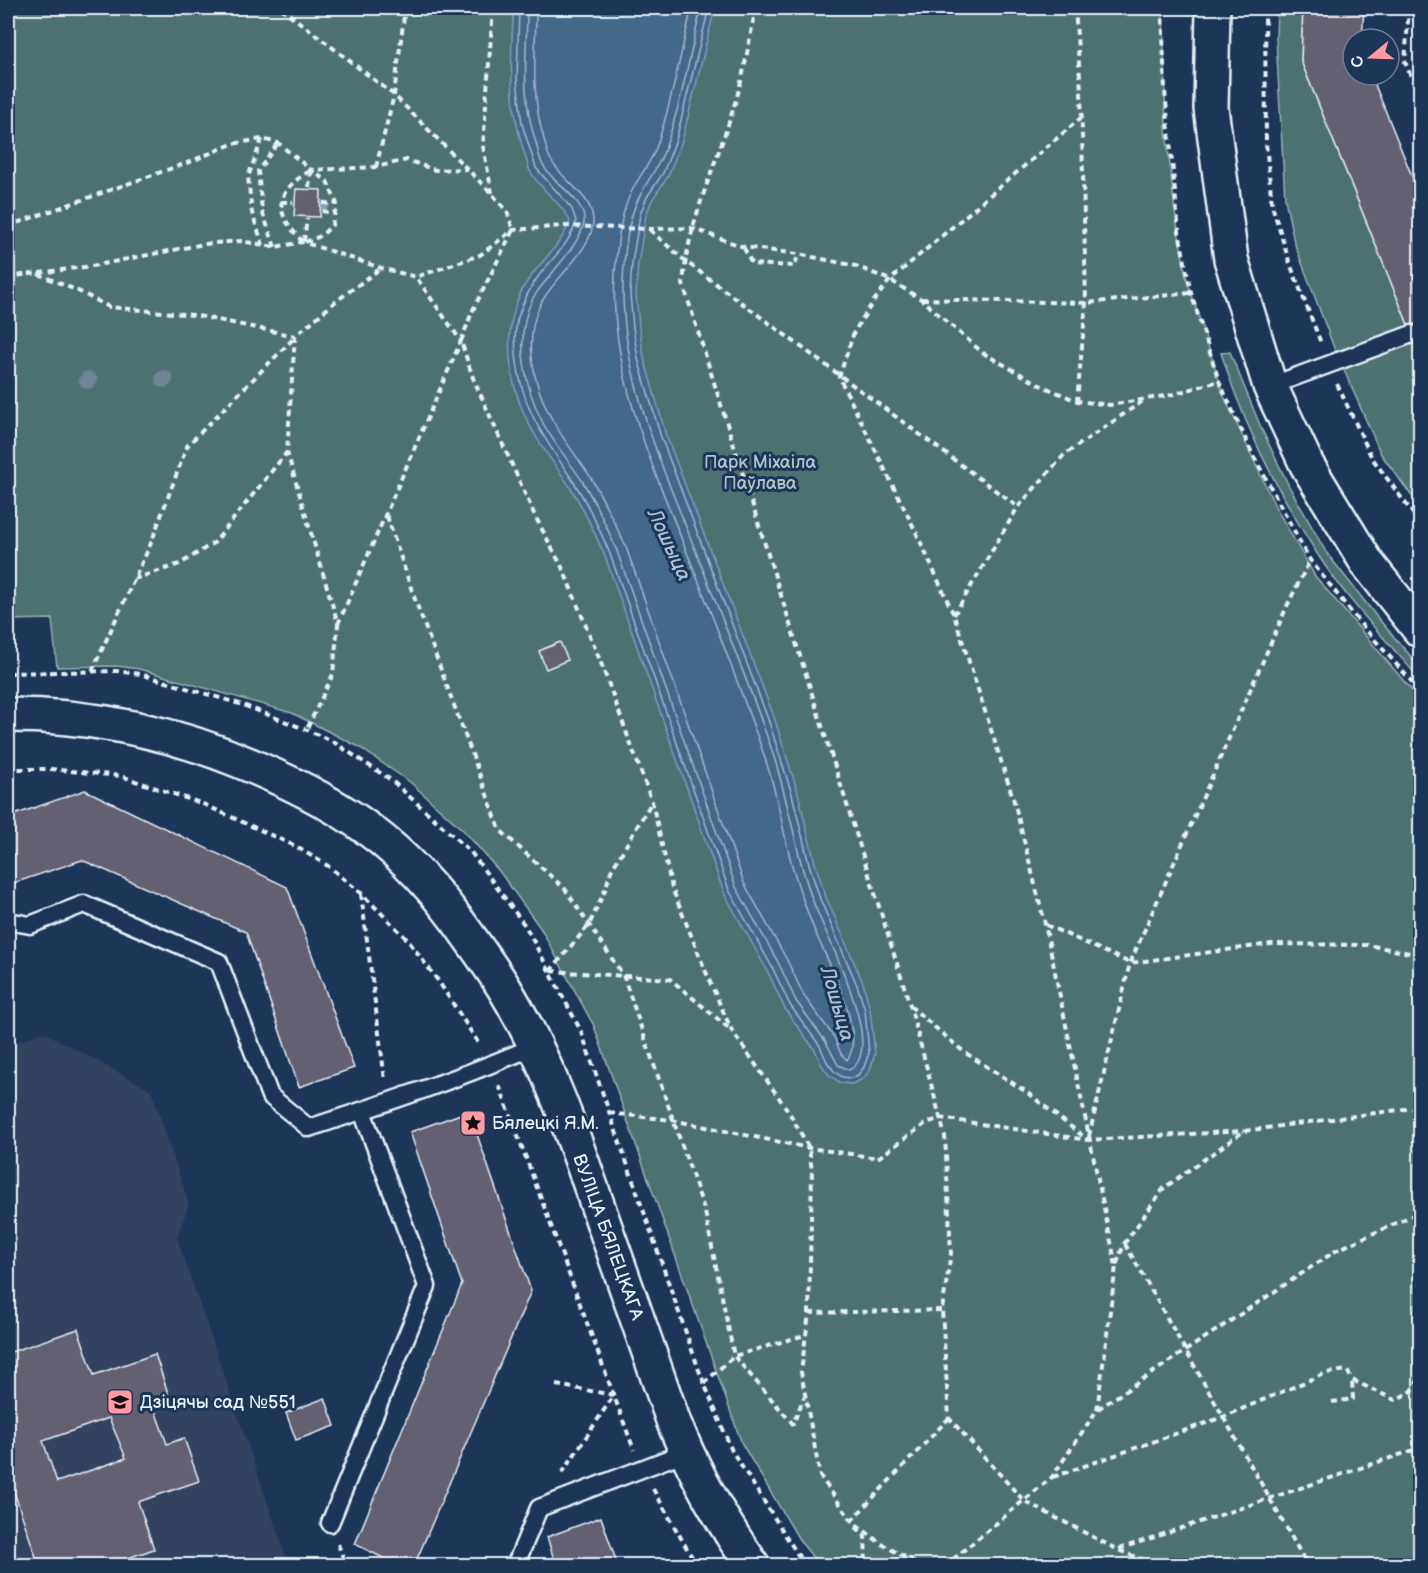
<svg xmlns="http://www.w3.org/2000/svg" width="1428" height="1573" viewBox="0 0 1428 1573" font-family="'Balsamiq Sans',sans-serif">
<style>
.built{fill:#32425f}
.green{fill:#4d7071;stroke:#9ab0b4;stroke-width:1.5}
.water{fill:#43678a;stroke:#859eb6;stroke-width:1.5}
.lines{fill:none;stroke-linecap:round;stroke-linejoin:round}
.shore{stroke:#a6bacc;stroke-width:1.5}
.stream{stroke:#859eb6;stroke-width:9}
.building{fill:#646072;stroke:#e8f1f8;stroke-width:1.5;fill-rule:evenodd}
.lane-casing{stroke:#e8f1f8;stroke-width:21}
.secondary-casing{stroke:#e8f1f8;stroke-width:38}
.path{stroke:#e8f1f8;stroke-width:4;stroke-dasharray:6 4.5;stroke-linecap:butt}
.lane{stroke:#1d3557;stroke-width:16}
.secondary{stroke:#1d3557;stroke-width:33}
.tree{fill:#6f8496}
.labels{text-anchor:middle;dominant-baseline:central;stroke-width:6;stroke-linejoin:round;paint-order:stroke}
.park-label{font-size:18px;fill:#b2c4c9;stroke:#1d3557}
.poi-label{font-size:18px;fill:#e8f1f8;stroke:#1d3557;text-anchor:start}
.street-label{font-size:18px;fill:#e8f1f8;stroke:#1d3557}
.water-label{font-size:20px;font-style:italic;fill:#aec1d2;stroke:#1d3557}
</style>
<rect width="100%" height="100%" fill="#1d3557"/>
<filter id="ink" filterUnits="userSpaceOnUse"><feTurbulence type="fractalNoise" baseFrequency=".0167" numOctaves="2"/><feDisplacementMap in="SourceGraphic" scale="12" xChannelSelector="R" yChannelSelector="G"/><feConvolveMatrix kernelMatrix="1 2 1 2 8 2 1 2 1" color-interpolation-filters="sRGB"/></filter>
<g filter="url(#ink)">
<polygon class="built" points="44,1032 151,1090 189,1204 177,1238 289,1565 8,1566 8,1045"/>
<g class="green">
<polygon points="8,8 1163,8 1166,130 1175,212 1186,276 1224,396 1275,506 1315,576 1420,700 1420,1565 819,1565 800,1541 742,1444 594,1026 541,929 499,871 464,831 411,783 359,747 292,713 139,669 116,666 57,667 52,619 8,620"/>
<polygon points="1277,8 1303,8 1301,61 1409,327 1336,353 1294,242 1285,199 1276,38"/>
<polygon points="1415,341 1420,354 1420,507 1381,454 1343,368"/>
<path d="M1230,352L1262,430L1289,486L1326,552L1377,617L1420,667V679C1386,640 1346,599 1318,555C1278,493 1243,423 1221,353Z"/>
</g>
<path class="water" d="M514,8H715L682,141L668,176L652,200L646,215L638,264L636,294L639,326L644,358L666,435L774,717L798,793L815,863L826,897L863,983L870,1009L875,1054L870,1070L863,1079L852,1084L841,1083L829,1075L821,1064L815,1050L785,1009L767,970L724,893L605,556C595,534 585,511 572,490C560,471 545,453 534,433C510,393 501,339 519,296C531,268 560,250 570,221C561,201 540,190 530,171C527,164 526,156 523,149C509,102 510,56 514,8Z"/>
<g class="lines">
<g class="shore">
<path d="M519,8L517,79L522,124L536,168L572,209L576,221C571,243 552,258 538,277C529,289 523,302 518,317C514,331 515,349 517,363C524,415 548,442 575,484C589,506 600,530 610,554L729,890L772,967L790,1005L820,1046L827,1062L834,1071L842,1077L851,1078L858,1075L864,1067L869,1053L865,1010L857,985L820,899L809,864L792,794L768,719L661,437L638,359L633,327L630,294L632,263L640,214L647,197L663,173L676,140L709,8"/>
<path d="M527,8C527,58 520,93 536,143C538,150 539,158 543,165C553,184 581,196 584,218C587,239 544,279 533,298C513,336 525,389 544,425C555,445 570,462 583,482C596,504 607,527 617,551L736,887L779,964L796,1001L826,1042L838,1065L849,1070C889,1051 824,932 814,904C808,888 803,871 799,855C791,822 784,789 774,757C753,693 726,630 702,567C665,471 615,370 624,265C626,242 629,214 641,194C649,178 659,166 665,149C681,104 690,55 701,8"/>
<path d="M536,8C536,55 530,92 544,139C546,146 547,154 551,160C562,181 591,194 593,219C595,248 554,278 541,303C522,339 534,388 553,421C564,441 579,459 591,478C604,500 615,524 626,547L744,883L787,960L804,996L834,1037L841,1054L847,1060C867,1035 828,961 816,934C808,914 800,893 794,872C787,849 783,825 777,801C771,774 762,748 752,722C731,664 709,607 686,550C650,460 605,361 616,261C618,238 621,212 632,191C639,176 650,164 656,148C672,103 680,54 692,8"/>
</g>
<polyline class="stream" points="310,204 325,205"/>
</g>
<g class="building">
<polygon points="1303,8 1364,8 1362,39 1353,39 1353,75 1371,75 1420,196 1420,354 1301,61"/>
<polygon points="296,189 321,190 320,217 294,216"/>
<polygon points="560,642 568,660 546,669 539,651"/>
<polygon points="85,790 287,887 354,1068 299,1087 246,932 82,860 8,885 8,817"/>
<polygon points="469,1111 531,1291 414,1566 399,1566 355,1544 462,1284 410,1132"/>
<path d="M78,1329L94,1375L155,1354L169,1396L152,1402L167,1444L184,1438L199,1481L138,1502L154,1549L105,1566H39L8,1474V1353ZM109,1418L126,1458L57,1482L43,1441Z"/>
<polygon points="325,1398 335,1426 296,1440 286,1413"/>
<polygon points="601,1517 618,1566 556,1566 547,1537"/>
</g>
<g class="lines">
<defs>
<g id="lane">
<polyline points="1270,386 1412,334"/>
<path d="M8,921L30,925L84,904L219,962L270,1096L309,1128C386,1103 461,1078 535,1046"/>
<polyline points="330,1523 427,1286 362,1111"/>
<polyline points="515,1566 539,1508 686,1452"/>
</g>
<g id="secondary">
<polyline points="1213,8 1211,108 1231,259 1270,386 1307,465 1367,563 1420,630"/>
<path d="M8,715C97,715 179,733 261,770C298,786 335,805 368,829C408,858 442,898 470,938C482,955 495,973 506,991C550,1064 577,1147 605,1227C628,1292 651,1358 674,1423C695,1474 721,1521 753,1566"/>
</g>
</defs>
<use href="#lane" class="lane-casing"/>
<use href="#secondary" class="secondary-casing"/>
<g class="path">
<polyline points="281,8 394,95 492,194 507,211 513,230 472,312 461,341 473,378 535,516 563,569 601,663 652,802 672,888 710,982 732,1031 789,1112 809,1148 812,1171 809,1313 801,1372 820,1476 851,1520 880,1543 921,1566"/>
<path d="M756,8C749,39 745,72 735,103C717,164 688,219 683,284L910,1005L945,1136L951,1253L942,1310L949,1418L1024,1501L1118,1550L1159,1566"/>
<polyline points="1075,8 1081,91 1086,303 1077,401"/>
<polyline points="1162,8 1165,91 1179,232 1191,293 1219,381 1252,453 1310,560 1359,622 1420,691"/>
<polyline points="1265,8 1266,143 1272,205 1289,261 1321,343"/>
<polyline points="1409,8 1405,62 1420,99"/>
<polyline points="1082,117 890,280 873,302 854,332 839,377 915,530 954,615 1014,801 1045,924 1116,1266"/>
<polyline points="262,139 248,177 252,213 263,245"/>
<polyline points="376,167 394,95 405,8"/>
<polyline points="309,187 311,171"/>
<polyline points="492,193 483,146 493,8"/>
<polyline points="281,202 293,202"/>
<polyline points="323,203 337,204"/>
<polyline points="322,211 335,213"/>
<polyline points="8,226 192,161 232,144 262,139 278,143 311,170 376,167 407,160 435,170 468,169"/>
<polyline points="650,230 685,261 1018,507"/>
<polyline points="304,241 307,218"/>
<path d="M303,242C273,211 273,193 311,170"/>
<polyline points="305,242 321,236 332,225 337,204 327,181 312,171"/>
<polyline points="275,247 262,211 258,171 278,143"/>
<polyline points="744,248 752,264 795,266 798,254"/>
<polyline points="38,274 78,291 109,307 194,315 295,336 335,302 381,268"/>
<polyline points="8,277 92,266 204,244 241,241 275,247 303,242 381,268 416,277 480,255 513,230 564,226 650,229 691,228 744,247 798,254 856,266 890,280 921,299 983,353 1040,385 1077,401 1110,405 1170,395 1219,381"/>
<polyline points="922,299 1086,303 1191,293"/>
<polyline points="295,336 287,452 338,624 333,674 307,729"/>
<polyline points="1337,384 1372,458 1420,523"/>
<polyline points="387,516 413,594 500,830 565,889 623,975 705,1212 734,1356 793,1424 804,1397"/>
<polyline points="134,579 180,564 215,542 287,452"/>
<polyline points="954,615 1018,507 1064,455 1143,401"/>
<polyline points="338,624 461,341 416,277"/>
<polyline points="92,671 151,543 187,446 295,337"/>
<polyline points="8,673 116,671 140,674 243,705 307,730 332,741 391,780 470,851 526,927 581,1031 700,1373 732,1451 805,1566"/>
<polyline points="8,769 50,769 121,776 203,804 295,846 328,866 361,893 407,939 439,982 479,1044"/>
<polyline points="361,894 385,1080"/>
<polyline points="1046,925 1130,963 1271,944 1368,945 1420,955"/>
<polyline points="550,971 589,925 605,890 611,871 651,803"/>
<polyline points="551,971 670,979 731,1030"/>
<polyline points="910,1006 964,1052 1025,1091 1088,1140 1244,1131"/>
<polyline points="499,1085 634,1450"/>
<polyline points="609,1113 672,1120 809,1148 878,1158 925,1124 940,1118 1088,1140"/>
<polyline points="1089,1136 1130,963 1288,604 1310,560"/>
<polyline points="1125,1244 1308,1566"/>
<polyline points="809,1313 942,1310"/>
<polyline points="704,1383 734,1356 805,1335"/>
<polyline points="556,1385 614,1395 561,1475"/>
<polyline points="1332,1402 1353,1399 1352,1380"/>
<polyline points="1098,1409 1337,1250 1420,1212"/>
<polyline points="1053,1477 1223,1417 1326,1373 1347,1370 1352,1380 1395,1400 1412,1391 1420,1377"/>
<polyline points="653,1489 697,1566"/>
<polyline points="851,1521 949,1418"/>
<polyline points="856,1527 865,1536 866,1566"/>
<polyline points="338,1544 346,1566"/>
<polyline points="1119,1549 1420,1448"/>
<polyline points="945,1566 1052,1477 1097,1410 1116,1266 1124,1244 1164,1188 1244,1131 1420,1107"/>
</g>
<use href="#lane" class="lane"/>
<use href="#secondary" class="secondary"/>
</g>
<g class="tree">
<circle cx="164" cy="379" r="9"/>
<circle cx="88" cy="380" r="9"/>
</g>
</g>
<defs>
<symbol id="sight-square" viewBox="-11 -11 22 22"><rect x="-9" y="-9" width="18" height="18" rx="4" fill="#ff9aa2" stroke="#1d3557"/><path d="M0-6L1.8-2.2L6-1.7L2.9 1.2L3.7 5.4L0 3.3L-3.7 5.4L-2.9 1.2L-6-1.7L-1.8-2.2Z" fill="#111"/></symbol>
<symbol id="school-square" viewBox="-11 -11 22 22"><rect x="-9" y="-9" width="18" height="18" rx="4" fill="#ff9aa2" stroke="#1d3557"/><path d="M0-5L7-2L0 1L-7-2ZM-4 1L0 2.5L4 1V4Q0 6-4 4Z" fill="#111"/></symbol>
</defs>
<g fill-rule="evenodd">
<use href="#sight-square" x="458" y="1108" width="30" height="30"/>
<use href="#school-square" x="105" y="1387" width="30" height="30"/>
</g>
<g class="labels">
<g class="park-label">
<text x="760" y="462">Парк Міхаіла<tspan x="760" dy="21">Паўлава</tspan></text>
</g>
<g class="poi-label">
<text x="492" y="1123">Бялецкі Я.М.</text>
<text x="140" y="1402">Дзіцячы сад №551</text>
</g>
<g class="street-label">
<text transform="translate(608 1237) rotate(70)">ВУЛІЦА БЯЛЕЦКАГА</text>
</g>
<g class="water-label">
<text transform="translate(669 545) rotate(65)">Лошыца</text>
<text transform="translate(837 1004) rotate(74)">Лошыца</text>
</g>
</g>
<rect width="1428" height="1573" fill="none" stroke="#1d3557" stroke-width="30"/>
<rect x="15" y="15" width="1398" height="1543" fill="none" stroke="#e8f1f8" stroke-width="2" filter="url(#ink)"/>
<g transform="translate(1371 57) rotate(251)"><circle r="28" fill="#1d3557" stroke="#6e8097" stroke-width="1.5"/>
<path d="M0-4.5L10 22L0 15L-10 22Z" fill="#ff9aa2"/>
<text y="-9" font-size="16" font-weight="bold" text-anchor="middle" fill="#e8f1f8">С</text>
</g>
</svg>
